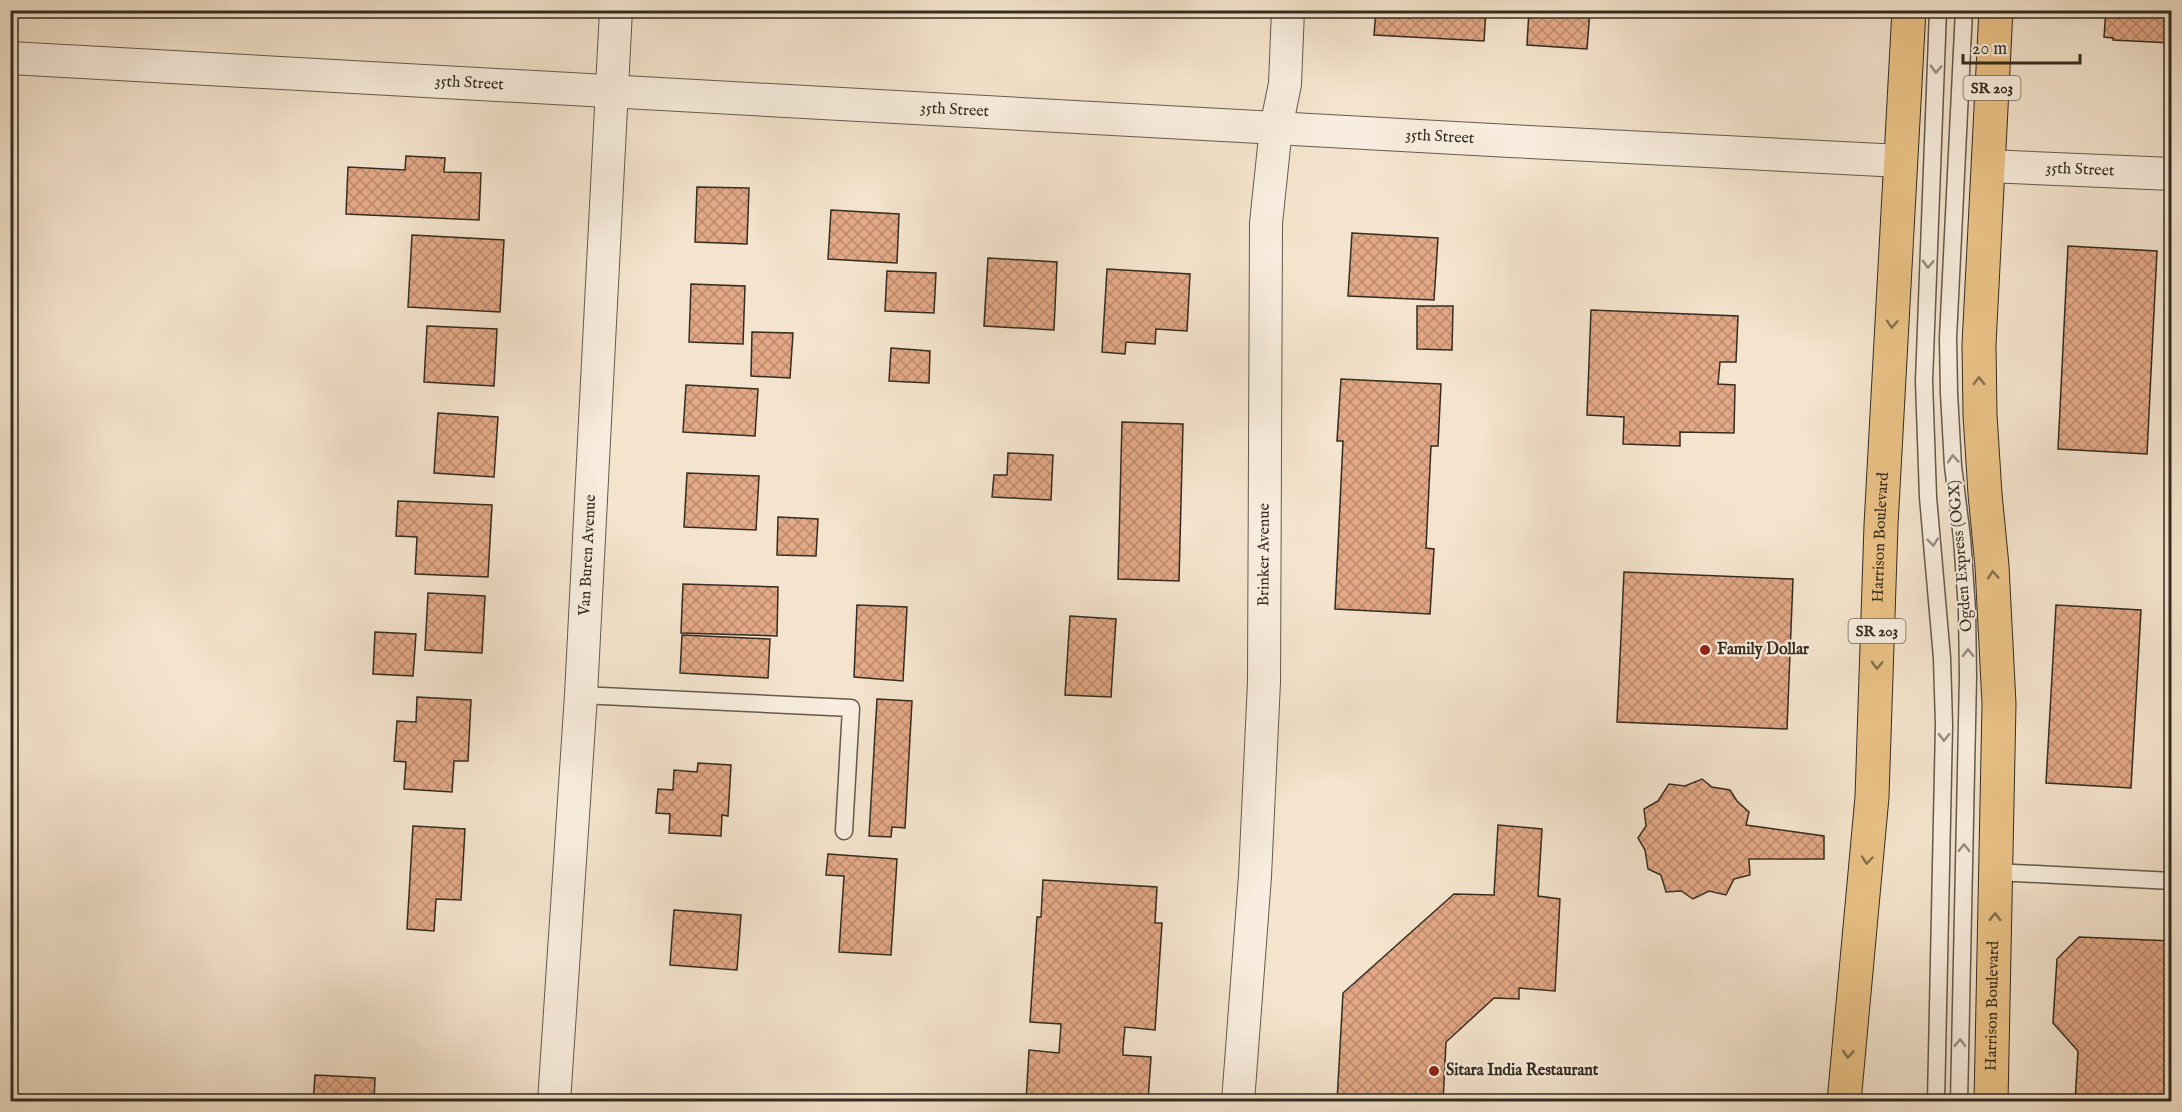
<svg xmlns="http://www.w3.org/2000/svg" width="2182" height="1112" viewBox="0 0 2182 1112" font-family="'IM FELL English',serif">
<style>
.building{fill:url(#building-cross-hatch);stroke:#342c21;stroke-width:1.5}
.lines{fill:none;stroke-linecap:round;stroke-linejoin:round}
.service-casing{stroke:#645a4c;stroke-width:19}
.minor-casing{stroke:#645a4c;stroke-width:34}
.primary-casing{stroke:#342c21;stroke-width:35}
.service{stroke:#f8edde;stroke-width:16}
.minor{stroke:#f8edde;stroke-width:32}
.primary{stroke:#eac286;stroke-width:33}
.oneway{stroke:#968c80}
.oneway2{stroke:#86704e}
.poi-dot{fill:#8f2418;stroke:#f8edde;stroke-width:2}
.labels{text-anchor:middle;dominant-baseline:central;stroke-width:4.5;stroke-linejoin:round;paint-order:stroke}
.shield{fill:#f8edde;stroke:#6f665a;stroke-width:1.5}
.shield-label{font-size:15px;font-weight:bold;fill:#342c21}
.street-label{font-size:16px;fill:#342c21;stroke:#f8edde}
.poi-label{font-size:16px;font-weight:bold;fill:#342c21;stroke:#f8edde;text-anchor:start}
</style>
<defs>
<pattern id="building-cross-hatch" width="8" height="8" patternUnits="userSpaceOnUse" patternTransform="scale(1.5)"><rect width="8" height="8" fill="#e3a886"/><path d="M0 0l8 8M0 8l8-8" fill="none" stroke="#b9896d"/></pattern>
</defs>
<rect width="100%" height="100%" fill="#f4e4cd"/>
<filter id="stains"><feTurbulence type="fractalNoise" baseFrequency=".00333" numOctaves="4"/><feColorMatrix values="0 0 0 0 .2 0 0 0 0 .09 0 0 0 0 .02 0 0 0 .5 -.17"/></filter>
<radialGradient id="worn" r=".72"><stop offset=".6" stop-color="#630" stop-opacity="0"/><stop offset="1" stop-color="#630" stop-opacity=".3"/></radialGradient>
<g class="building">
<polygon points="1121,10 1181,10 1181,16 1121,13"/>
<polygon points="1376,10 1486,10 1484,41 1374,35"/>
<polygon points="1529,10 1590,10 1587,49 1527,45"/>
<polygon points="2106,10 2172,10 2172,43 2113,40 2113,38 2104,37"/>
<polygon points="406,156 445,158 444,172 481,173 479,220 346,214 348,167 405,170"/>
<polygon points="697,187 749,188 747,244 695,242"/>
<polygon points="831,210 899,214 897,263 828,259"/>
<polygon points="1352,233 1438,238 1434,300 1348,296"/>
<polygon points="412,235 504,240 500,312 408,307"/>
<polygon points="2068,246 2157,251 2147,454 2058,449"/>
<polygon points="988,258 1057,262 1054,330 984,326"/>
<polygon points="1107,269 1190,274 1187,331 1156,329 1155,344 1126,342 1125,354 1102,352"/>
<polygon points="887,271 936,273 934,313 885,311"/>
<polygon points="691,284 745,286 743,344 689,342"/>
<polygon points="1417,306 1453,306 1452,350 1417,349"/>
<polygon points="1591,310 1738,316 1736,362 1720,362 1718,384 1735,385 1734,433 1680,432 1680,446 1623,444 1624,417 1587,415"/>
<polygon points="427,326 497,329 494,386 424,382"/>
<polygon points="752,332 793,333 790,378 751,376"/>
<polygon points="891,348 930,351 929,383 889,381"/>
<polygon points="1341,379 1441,384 1438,446 1431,446 1426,548 1434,549 1430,614 1335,609 1343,441 1337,441"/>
<polygon points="686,385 758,389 755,436 683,432"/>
<polygon points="438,413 498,417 494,477 434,473"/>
<polygon points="1122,422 1183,424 1179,581 1118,579"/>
<polygon points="1008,453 1053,455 1051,500 992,497 994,475 1007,475"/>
<polygon points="687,473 759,476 756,530 684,527"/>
<polygon points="398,501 492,505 488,577 415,574 417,537 396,536"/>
<polygon points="778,517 818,519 816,556 777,555"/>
<polygon points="1624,572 1793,579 1787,729 1617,722"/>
<polygon points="683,584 778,587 777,636 681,633"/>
<polygon points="428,593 485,596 482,653 425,650"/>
<polygon points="857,605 907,607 903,681 854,677"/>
<polygon points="2056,605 2141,610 2131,788 2046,783"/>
<polygon points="1070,616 1116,619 1111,697 1065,695"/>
<polygon points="375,632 416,634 413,676 373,674"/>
<polygon points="682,635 770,639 768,678 680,673"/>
<polygon points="417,697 471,700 468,761 454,761 452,792 404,789 406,762 394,761 397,721 416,722"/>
<polygon points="877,699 912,701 905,828 892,827 891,837 869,836"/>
<polygon points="698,763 731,765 728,816 722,815 721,836 669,833 670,814 656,813 658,789 673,790 674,770 697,772"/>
<polygon points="1702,779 1712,787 1730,790 1737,801 1749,812 1746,825 1824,836 1824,859 1749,859 1750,875 1734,879 1726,895 1709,891 1693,899 1681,891 1666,892 1661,875 1648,869 1645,850 1638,838 1646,826 1644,809 1658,801 1669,784 1685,786"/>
<polygon points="1498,825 1542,829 1538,896 1560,899 1555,991 1519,988 1519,999 1494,998 1446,1042 1443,1102 1337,1102 1343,993 1454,894 1494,895"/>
<polygon points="413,826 465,829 461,900 436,899 434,931 407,929"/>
<polygon points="828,854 897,859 891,955 839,952 844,876 826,875"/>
<polygon points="1043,880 1157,887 1155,923 1162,923 1155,1030 1125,1027 1123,1047 1123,1055 1151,1057 1148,1102 1026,1102 1029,1050 1059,1053 1061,1024 1030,1022 1037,917 1041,917"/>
<polygon points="674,910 741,915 737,970 670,965"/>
<polygon points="2079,937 2172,941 2172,1102 2075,1102 2078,1051 2053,1023 2057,959"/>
<polygon points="315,1075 375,1078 374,1102 313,1102"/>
</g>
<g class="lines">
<defs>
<g id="service">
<polyline points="581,695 851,708 844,831"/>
<polyline points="1996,872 2172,881"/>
<polyline points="1936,1102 1944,725 1942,658 1928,497 1924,381 1938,10"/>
<polyline points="1959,1102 1968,676 1967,610 1962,538 1953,466 1949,393 1948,338 1964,10"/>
</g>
<g id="minor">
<path id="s1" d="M10,58L1510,141L1901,161"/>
<path id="s2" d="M1988,166L2172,174"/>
<path id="s3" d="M554,1102L581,695L616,10"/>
<path id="s4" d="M1238,1102L1255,876L1264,682L1266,223L1276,128L1285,84L1288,10"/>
</g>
<g id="primary">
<path id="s5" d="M1844,1102L1872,797L1881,525L1909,10"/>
<path id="s6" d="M1991,1102L1999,704L1992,566L1985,494L1980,415L1979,345L1996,10"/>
</g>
</defs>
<use href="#service" class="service-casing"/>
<use href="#minor" class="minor-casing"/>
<use href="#primary" class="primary-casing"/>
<use href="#service" class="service"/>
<use href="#minor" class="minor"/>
<use href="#primary" class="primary"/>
</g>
<defs><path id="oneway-chevron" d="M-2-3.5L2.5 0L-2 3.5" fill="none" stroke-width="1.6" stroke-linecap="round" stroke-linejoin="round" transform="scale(1.5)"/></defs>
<g class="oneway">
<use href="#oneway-chevron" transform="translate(1936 69) rotate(92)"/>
<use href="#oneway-chevron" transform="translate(1928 264) rotate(92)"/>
<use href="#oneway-chevron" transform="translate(1953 459) rotate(-94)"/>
<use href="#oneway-chevron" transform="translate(1933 542) rotate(84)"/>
<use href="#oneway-chevron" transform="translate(1968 653) rotate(-91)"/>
<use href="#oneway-chevron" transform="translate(1944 737) rotate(91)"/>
<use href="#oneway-chevron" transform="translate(1964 848) rotate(-89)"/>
<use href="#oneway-chevron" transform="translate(1960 1043) rotate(-89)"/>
</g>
<g class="oneway2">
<use href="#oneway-chevron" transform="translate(1892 324) rotate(93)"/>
<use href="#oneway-chevron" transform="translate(1979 381) rotate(-90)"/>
<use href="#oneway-chevron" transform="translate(1993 575) rotate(-94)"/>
<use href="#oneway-chevron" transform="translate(1877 665) rotate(92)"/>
<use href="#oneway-chevron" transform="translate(1867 860) rotate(95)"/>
<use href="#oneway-chevron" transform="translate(1995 917) rotate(-89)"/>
<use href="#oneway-chevron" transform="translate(1848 1054) rotate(94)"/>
</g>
<g class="poi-dot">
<circle cx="1705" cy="650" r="6"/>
<circle cx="1434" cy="1071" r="6"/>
</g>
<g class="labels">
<g class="shield">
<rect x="1963.5" y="76" width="57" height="24" rx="4.5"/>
<rect x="1848.5" y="619" width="57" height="24" rx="4.5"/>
</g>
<g class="shield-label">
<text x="1992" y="88">SR 203</text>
<text x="1877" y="631">SR 203</text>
</g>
<g class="street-label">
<text stroke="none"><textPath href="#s1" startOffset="460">35th Street</textPath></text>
<text stroke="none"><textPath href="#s1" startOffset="946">35th Street</textPath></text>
<text stroke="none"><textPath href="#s1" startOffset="1432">35th Street</textPath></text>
<text stroke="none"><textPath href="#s2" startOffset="92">35th Street</textPath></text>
<text stroke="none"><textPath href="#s5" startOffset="566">Harrison Boulevard</textPath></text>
<text stroke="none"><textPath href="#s3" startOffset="548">Van Buren Avenue</textPath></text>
<text stroke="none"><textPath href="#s4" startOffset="548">Brinker Avenue</textPath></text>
<text transform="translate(1961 556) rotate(-95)">Ogden Express (OGX)</text>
<text stroke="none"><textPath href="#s6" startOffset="96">Harrison Boulevard</textPath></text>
</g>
<g class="poi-label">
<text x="1717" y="650">Family Dollar</text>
<text x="1446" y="1071">Sitara India Restaurant</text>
</g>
</g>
<rect width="2182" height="1112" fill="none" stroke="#f4e4cd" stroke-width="36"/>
<rect x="12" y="12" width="2158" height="1088" fill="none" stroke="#342c21" stroke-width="3"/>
<rect x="18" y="18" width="2146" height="1076" fill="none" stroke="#342c21" stroke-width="1.5"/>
<path d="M1963 54v9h117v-9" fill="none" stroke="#342c21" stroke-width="3"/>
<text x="1972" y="54" font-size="18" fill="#342c21" stroke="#f8edde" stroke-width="4.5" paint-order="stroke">20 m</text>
<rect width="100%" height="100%" filter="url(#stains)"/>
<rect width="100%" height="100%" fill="url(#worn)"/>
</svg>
